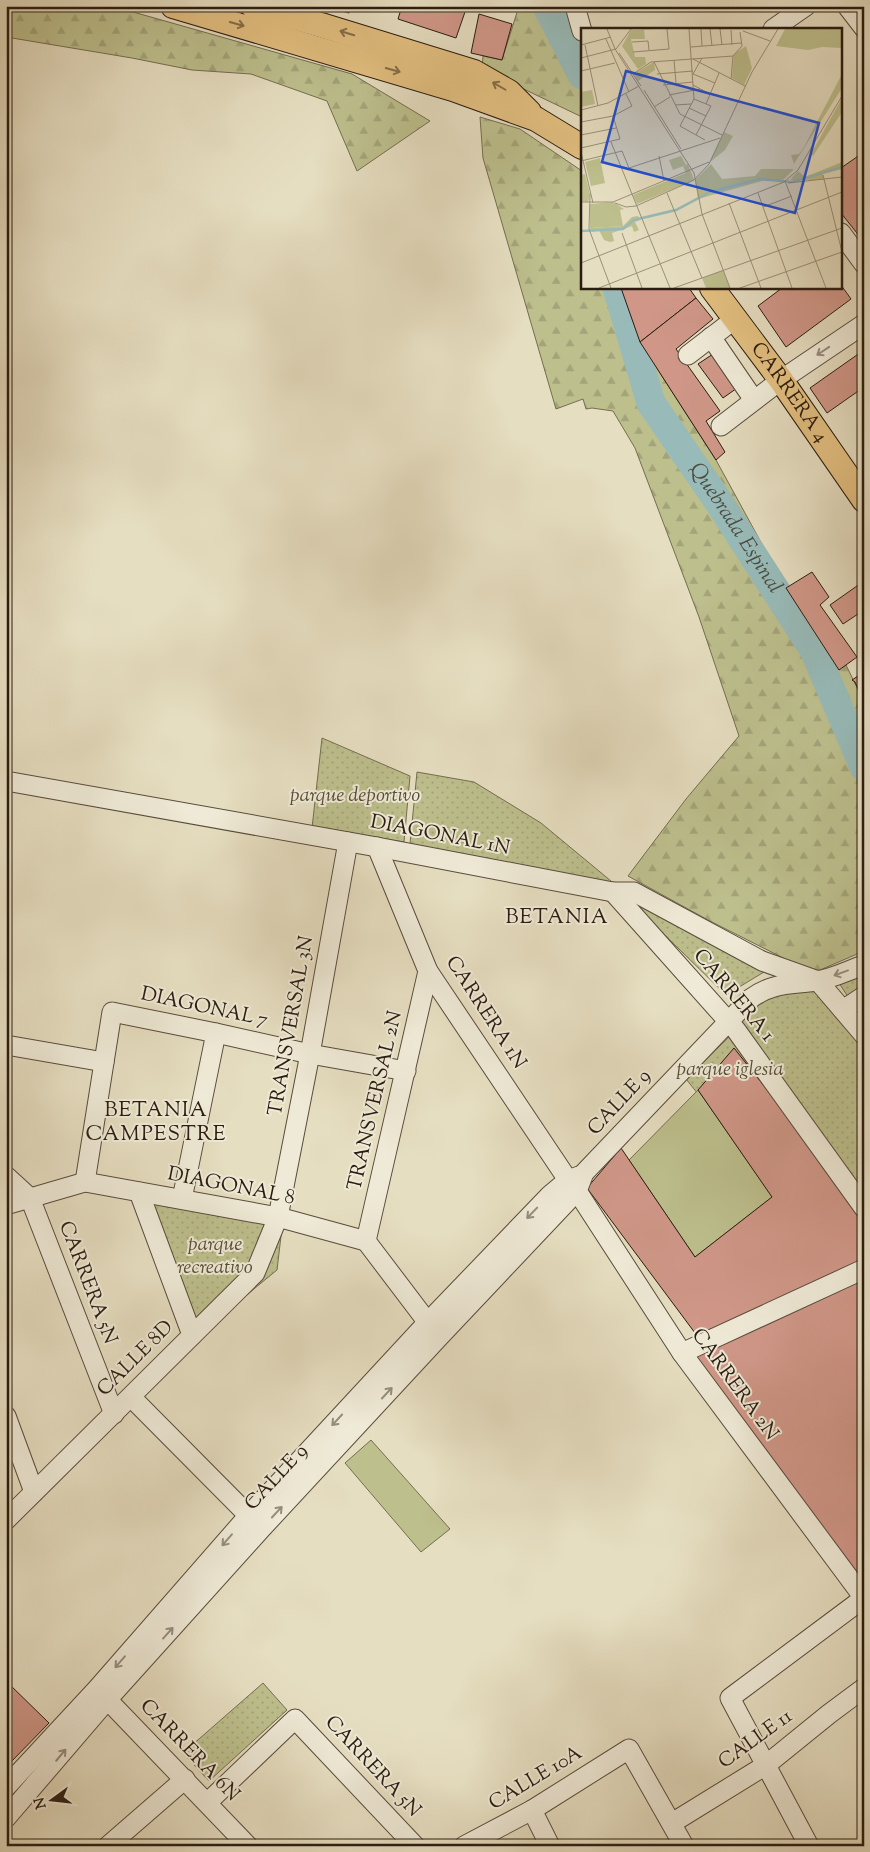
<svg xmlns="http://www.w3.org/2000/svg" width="870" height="1852" viewBox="0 0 870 1852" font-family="'Sorts Mill Goudy',serif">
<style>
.grass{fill:url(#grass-dots);stroke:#746e4f}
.forest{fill:url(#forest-firs);stroke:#746e4f}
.pitch{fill:#bdbf8d;stroke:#746e4f}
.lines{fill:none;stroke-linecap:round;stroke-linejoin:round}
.river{stroke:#98bbb9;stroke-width:29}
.building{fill:#d09788;stroke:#2a1c11}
.minor-casing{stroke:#594c3d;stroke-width:21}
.major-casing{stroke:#2a1c11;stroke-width:26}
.minor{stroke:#efead7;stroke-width:19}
.major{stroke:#e3bf80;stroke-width:24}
.oneway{stroke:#866e48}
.oneway2{stroke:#968d7e}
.labels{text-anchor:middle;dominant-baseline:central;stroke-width:4;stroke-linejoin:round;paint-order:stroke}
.street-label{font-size:20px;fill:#2a1c11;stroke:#efead7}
.park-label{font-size:20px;font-style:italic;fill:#564d36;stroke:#efead7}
.water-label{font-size:21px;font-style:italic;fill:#4b4c43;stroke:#efead7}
.neighbourhood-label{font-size:21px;letter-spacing:1px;fill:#2a1c11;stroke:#efead7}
.inset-river{fill:none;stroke:#98bbb9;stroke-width:2.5}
.inset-road{fill:none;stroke:#9b907b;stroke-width:1}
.view{fill:#1d4ed8;fill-opacity:0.15;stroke:#1d4ed8;stroke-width:2.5}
.inset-edge{fill:none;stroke:#2a1c11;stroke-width:2.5}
</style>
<defs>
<pattern id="grass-dots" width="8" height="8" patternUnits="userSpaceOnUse" patternTransform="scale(1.25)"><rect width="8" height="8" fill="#bdbf8d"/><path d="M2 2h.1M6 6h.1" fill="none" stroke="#a3a479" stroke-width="1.8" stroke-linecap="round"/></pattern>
<pattern id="forest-firs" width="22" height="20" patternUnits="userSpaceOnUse" patternTransform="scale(1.25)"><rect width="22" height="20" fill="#bdbf8d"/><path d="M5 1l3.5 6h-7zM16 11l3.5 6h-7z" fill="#a3a479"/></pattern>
</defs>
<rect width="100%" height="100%" fill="#e6dec1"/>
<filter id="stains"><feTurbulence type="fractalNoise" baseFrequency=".004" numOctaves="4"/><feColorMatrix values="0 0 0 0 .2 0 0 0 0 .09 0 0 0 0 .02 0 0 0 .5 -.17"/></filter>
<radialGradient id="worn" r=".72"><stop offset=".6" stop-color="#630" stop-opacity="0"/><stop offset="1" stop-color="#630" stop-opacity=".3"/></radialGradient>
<g class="grass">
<polygon points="322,738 410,776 404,842 312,828"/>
<polygon points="417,772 474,782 541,823 617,886 410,844"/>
<polygon points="634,900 764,972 726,995 631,902"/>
<polygon points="864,976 864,991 850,1000 839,983"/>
<polygon points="815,987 864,1046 864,1195 734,1021 766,995"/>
<polygon points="736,1030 767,1072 715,1115 686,1079"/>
<path d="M139,1192L283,1219L277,1270C250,1291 227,1314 200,1334Z"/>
<polygon points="263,1683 287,1710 209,1781 183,1753"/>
</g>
<g class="forest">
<polygon points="6,6 112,6 352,74 430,121 357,171 327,101 251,74 192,70 132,58 6,37"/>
<polygon points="519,6 559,6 560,32 554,34 582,92 582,117 482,69 483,56 502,60"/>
<polygon points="480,117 520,129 582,171 582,288 621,288 640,342 716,460 786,588 839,670 846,665 864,702 864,951 813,973 708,920 628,876 686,799 739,736 699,617 635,448 613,411 592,408 586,409 583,399 556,409 483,158"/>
</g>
<g class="pitch">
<polygon points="698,1090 772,1197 695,1257 629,1160"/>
<polygon points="371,1440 450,1529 421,1552 345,1463"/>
</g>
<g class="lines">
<g class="river">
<polyline points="547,6 582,75"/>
<path id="s1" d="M617,288L651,403L720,504L814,650L864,767"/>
</g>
</g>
<g class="building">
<polygon points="324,6 351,6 349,13"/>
<polygon points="402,6 454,6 466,9 456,38 398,19"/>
<polygon points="479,14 512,24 502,60 471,53"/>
<polygon points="864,152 864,242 841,213 841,168"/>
<polygon points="841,285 851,299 786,347 758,306 782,288 841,288"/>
<polygon points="621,288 689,288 696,298 640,342"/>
<polygon points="696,298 713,319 676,349 720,411 706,421 725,452 716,460 640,342"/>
<polygon points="864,350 864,387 827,413 810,388"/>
<polygon points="716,352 740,386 723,398 698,364"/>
<polygon points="812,572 829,597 820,605 857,657 839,670 786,588"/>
<polygon points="864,581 864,610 843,624 830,605"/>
<polygon points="864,672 864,702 855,682 852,680"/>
<polygon points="734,1048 864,1212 864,1270 701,1341 587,1188 621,1148 695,1257 772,1197 698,1090"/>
<polygon points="864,1269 864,1598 682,1353"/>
<polygon points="6,1681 49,1723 9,1764 6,1762"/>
</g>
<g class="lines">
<defs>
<g id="minor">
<polyline points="575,6 582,31"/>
<polyline points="847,6 864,28"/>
<polyline points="773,29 806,6"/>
<polyline points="841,233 864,264"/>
<polyline points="711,337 754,400"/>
<polyline points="688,355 735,319"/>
<polyline points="721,426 781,380 864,324"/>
<polyline points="6,781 377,847 613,892 634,892 762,961 818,981 864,1035"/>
<polyline points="377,847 428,971 568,1180 577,1191 682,1353 864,1598 730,1698 809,1846"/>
<polyline points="613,892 736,1030 864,1208"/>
<polyline points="843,1010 864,996"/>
<polyline points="6,1045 104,1062"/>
<polyline points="6,1176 30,1198 114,1414"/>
<polyline points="85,1182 112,1012 216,1033 310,1054 406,1071"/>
<polyline points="139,1192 192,1335"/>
<polyline points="182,1199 216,1033"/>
<polyline points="6,1205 85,1182 278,1217 366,1241"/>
<polyline points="366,1241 428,971"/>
<polyline points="366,1241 435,1332"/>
<polyline points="682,1353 864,1269"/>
<polyline points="131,1397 257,1524"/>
<polyline points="6,1416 34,1492"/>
<polyline points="6,1520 255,1273 278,1217 310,1054 348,842"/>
<polyline points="100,1692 248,1846"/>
<polyline points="6,1787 97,1689 249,1515 427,1323 550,1195 568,1180 579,1176"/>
<polyline points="208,1802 295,1719 415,1846"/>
<polyline points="532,1810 550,1846"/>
<path d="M6,1818L108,1699L262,1528L439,1337L577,1191L584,1173L750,999C773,982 790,985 816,981C832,979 849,970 864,965"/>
<polyline points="672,1823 766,1765 829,1714 864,1688"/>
<polyline points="108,1846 185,1779"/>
<polyline points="464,1846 532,1810 629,1749 684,1846"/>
</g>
<g id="major">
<polyline points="173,6 453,89 536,119 582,147"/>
<polyline points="253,6 321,25 474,72 509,92 529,112"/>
<path id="s2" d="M712,288L781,380L864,500"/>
</g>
</defs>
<use href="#minor" class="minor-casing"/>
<use href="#major" class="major-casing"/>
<use href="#minor" class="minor"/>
<use href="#major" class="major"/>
</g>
<defs><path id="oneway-shaft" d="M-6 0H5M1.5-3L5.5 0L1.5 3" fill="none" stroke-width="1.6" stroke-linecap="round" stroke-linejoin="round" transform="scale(1.25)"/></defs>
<g class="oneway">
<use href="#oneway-shaft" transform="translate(237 24) rotate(16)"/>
<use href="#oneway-shaft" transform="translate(347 33) rotate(-163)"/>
<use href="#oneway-shaft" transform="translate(393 70) rotate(16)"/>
<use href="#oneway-shaft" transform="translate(499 86) rotate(-150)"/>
</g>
<g class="oneway2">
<use href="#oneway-shaft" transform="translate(823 351) rotate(146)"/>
<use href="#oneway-shaft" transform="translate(841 973) rotate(160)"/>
<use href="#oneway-shaft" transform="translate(532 1213) rotate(134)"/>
<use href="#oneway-shaft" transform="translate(387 1393) rotate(-47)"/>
<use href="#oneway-shaft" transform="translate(337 1420) rotate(133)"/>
<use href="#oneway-shaft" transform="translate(277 1512) rotate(-47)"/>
<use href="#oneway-shaft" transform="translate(227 1540) rotate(131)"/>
<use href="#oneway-shaft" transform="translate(168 1633) rotate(-48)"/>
<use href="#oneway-shaft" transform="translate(120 1662) rotate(131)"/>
<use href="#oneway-shaft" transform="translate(61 1755) rotate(-50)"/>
</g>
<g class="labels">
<g class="street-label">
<text stroke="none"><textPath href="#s2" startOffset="130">CARRERA 4</textPath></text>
<text transform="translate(440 836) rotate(11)">DIAGONAL 1N</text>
<text transform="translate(733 996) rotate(50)">CARRERA 1</text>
<text transform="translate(204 1008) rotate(12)">DIAGONAL 7</text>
<text transform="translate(485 1013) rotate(57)">CARRERA 1N</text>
<text transform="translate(292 1026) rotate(-80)">TRANSVERSAL 3N</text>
<text transform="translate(376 1101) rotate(-77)">TRANSVERSAL 2N</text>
<text transform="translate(620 1103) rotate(-47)">CALLE 9</text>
<text transform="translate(231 1187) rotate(11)">DIAGONAL 8</text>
<text transform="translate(87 1283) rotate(69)">CARRERA 5N</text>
<text transform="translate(136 1359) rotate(-45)">CALLE 8D</text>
<text transform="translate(734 1385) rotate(54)">CARRERA 2N</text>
<text transform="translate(277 1478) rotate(-47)">CALLE 9</text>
<text transform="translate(756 1740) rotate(-36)">CALLE 11</text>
<text transform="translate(189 1751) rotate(46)">CARRERA 6N</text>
<text transform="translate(372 1767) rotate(47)">CARRERA 5N</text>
<text transform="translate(536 1779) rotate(-31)">CALLE 10A</text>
</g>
<g class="park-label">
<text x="355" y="796">parque deportivo</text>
<text x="730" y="1070">parque iglesia</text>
<text x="215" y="1245">parque<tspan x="215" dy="23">recreativo</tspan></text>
</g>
<g class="water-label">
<text stroke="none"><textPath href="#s1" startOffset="271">Quebrada Espinal</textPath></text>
</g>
<g class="neighbourhood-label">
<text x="557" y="918">BETANIA</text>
<text x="156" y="1111">BETANIA<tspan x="156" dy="24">CAMPESTRE</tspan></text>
</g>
</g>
<g transform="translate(581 28)">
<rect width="261" height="261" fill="#e6dec1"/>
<path d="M165,18L171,40L163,57L151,50L153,26ZM73,34L74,42L57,53L53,46ZM143,104L152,108L144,122L129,134ZM19,130L24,155L10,158L4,134ZM107,136L113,152L56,176L52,167L105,145L102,138ZM4,146L9,166L7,174L0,173V147ZM32,174L43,181L39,182L42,198L9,200V176ZM142,242L149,260H125L121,250Z" fill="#bdbf8d"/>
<path d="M73,1L63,2L64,11H50L54,29H64L65,36L57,41L41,18L50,2ZM204,1H261V20L241,19L227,22L195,18ZM261,46V60L213,136L210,127L218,126L223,119ZM261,70V84L232,128L230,126ZM261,134V141L242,146V152H209L217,143L224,149ZM130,136L141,151L174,148L180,141H213L201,153L185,152L117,171L114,152ZM57,188L59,192L54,194L58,202L53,204L51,198L31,205L33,213L29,214L23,212L18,202L11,204L9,200L42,198L51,189Z" fill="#bdbf8d"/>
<path d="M11,62L14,76L0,79V64ZM100,128L105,137L92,142L88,132Z" fill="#bdbf8d"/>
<path class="inset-river" d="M0,203L42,201L53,192L95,182L129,164L178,151L211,154L261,139"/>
<path class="inset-road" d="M26,1L34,21L113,145L121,186L149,260M120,1L121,18M129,1L131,18M139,1L141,17M150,2L151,17M162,3L189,13M25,11L48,64M51,14L67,13L68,22M0,17L30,9M4,17L17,78M110,19L160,15M52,24L88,21L86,1M38,25L60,58M0,30L35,21L50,1M121,30L112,46L134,55M112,31L164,58M93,32L95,55M73,34L99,86L141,107M0,43L34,35M52,46L70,34L152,28M76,46L112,43M150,51L152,28L161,18L159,4M82,57L112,54M112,57L129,66M63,62L100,121M88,67L119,61M113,71L130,78L115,107M125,76L138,45M94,77L110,76M73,79L89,69M108,80L125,88M0,82L27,75L58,58M0,94L32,88L51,78L45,66M99,98L113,71L108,1M99,98L124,112M0,107L35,100M30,114L89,260M0,120L39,111L32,88M0,124L12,175M78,128L83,153M0,133L41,123L48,140L139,110M242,147L261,224M204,153L245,260M207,155L261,149M86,165L121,250M177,165L211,260M9,166L8,201L30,260M0,174H32L128,134M34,175L45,179L55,178L113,152L128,136L171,44L197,1M148,175L180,260M182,179L211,168M41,205L61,260M0,235L203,154L217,142L261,68M18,260L261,164M93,260L261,200M159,260L261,224"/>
<path class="view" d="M45,43L238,95L214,185L21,134Z"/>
<rect width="261" height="261" class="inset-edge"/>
</g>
<rect width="870" height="1852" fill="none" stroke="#e6dec1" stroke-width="25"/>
<rect x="8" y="8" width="855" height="1837" fill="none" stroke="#2a1c11" stroke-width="2.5"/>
<rect x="12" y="12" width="845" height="1827" fill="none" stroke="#2a1c11"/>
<g transform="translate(52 1800) rotate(255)" stroke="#efead7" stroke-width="4" paint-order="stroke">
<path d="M0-4L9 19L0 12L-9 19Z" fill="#2a1c11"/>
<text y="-8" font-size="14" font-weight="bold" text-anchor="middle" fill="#2a1c11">N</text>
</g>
<rect width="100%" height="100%" filter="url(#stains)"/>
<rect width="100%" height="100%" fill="url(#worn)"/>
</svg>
